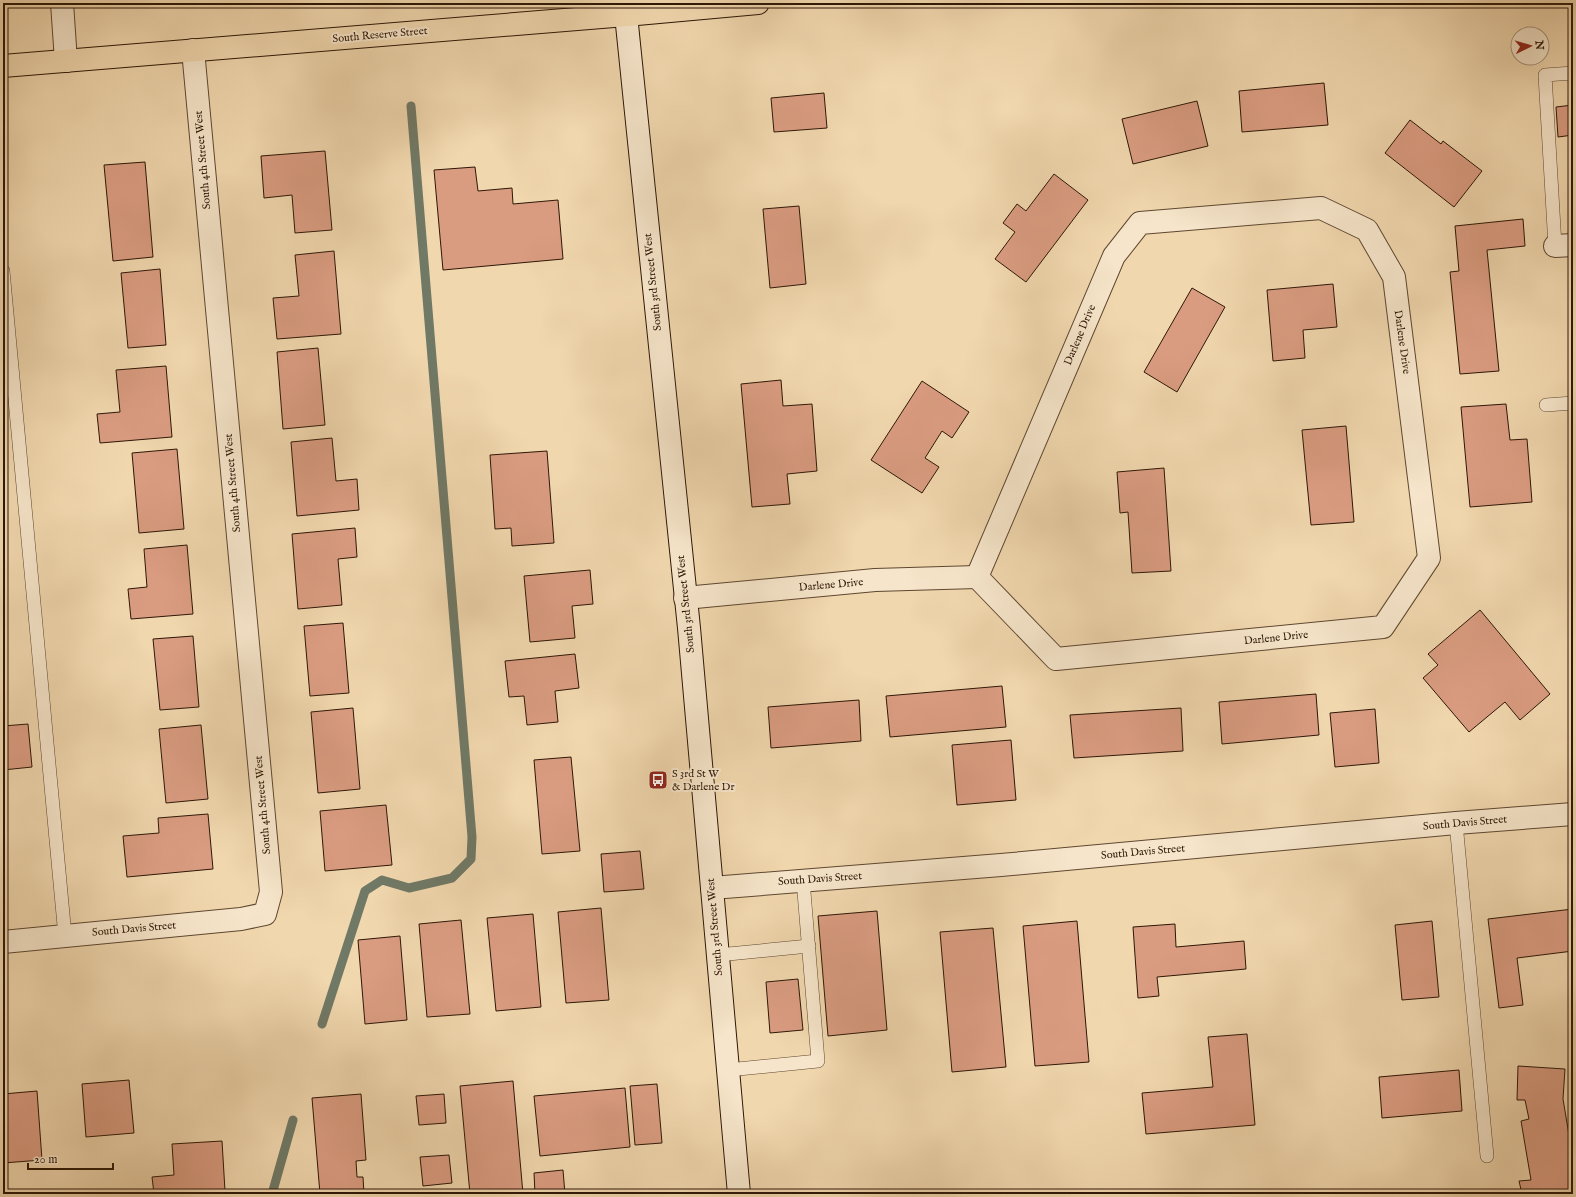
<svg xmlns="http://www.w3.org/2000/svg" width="1576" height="1197" viewBox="0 0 1576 1197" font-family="'IM FELL English',serif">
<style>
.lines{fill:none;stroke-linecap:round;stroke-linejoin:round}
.stream{stroke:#707966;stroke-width:9}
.building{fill:#da9c81;stroke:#2d1706}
.service-casing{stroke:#5e4730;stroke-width:14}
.minor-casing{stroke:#5e4730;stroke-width:24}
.secondary-casing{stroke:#2d1706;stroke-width:24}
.trunk-casing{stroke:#2d1706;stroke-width:24}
.service{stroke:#f6e5ca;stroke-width:13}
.minor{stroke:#f6e5ca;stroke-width:22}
.secondary{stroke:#f6e5ca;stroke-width:22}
.trunk{stroke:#f1d7ae;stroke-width:22}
.labels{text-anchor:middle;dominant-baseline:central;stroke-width:4;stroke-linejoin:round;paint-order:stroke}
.street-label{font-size:11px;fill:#2d1706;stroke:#f6e5ca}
.poi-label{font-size:11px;fill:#2d1706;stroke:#f6e5ca;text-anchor:start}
</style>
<rect width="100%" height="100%" fill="#f1d7ae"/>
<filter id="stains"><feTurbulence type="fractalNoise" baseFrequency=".005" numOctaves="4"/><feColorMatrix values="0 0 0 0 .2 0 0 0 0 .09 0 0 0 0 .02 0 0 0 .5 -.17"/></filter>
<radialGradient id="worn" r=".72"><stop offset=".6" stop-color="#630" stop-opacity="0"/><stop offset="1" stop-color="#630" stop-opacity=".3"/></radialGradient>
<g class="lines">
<g class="stream">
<polyline points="322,1024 365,891 382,880 409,888 452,878 471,859 472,837 411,106"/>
<polyline points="272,1194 293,1120"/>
</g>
</g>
<g class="building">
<polygon points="1324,83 1328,125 1242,132 1239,91"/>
<polygon points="824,93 827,128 774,132 771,98"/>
<polygon points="1197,101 1208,146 1133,164 1122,119"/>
<polygon points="1573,105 1573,135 1558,137 1556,107"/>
<polygon points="1410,120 1441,144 1443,141 1482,171 1454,207 1385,153"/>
<polygon points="325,151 332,230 295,233 292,195 264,198 261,156"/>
<polygon points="145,162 153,257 113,261 104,165"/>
<polygon points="475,167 478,191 512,188 513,204 558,200 563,259 443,270 434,170"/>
<polygon points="1054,174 1088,200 1026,282 995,259 1015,232 1003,223 1017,204 1026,211"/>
<polygon points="799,206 806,284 770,288 763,209"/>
<polygon points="1523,219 1525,246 1487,250 1499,371 1460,374 1450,272 1459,271 1455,226"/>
<polygon points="334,251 341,334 277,339 273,298 299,296 295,255"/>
<polygon points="160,269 166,345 128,348 121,273"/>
<polygon points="1333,284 1337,327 1303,330 1305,358 1273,361 1267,290"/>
<polygon points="1192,288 1225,307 1177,392 1144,372"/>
<polygon points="1571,296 1573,296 1573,323"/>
<polygon points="318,348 325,425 283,429 277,352"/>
<polygon points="166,366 172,437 100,443 97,414 120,412 116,370"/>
<polygon points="781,380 783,406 812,404 817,471 787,474 790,504 752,507 741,384"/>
<polygon points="922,381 969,412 952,438 942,431 925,458 939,467 922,493 871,460"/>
<polygon points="1506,404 1510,440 1527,439 1532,502 1470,507 1461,407"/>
<polygon points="1346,426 1354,522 1311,525 1302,430"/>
<polygon points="332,438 336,481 357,479 359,510 297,516 291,442"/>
<polygon points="177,449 184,529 139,533 132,453"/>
<polygon points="547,451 554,543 512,546 511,528 495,529 490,455"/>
<polygon points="1164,468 1171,571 1132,573 1128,512 1120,513 1117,472"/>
<polygon points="355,528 357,557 338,559 342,605 298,609 292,534"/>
<polygon points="187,545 193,614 131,619 128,589 147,587 144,549"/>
<polygon points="590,570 593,604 572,606 575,638 530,642 524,576"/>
<polygon points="1480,610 1550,694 1520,720 1505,702 1469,732 1423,678 1438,665 1428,654"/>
<polygon points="343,623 349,693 310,696 304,626"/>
<polygon points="193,636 199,707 160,710 153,639"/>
<polygon points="575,654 579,688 555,691 558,722 527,725 524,696 509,697 505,661"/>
<polygon points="1002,686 1006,727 890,737 886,696"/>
<polygon points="1316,694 1319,735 1222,744 1219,702"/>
<polygon points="859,700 861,741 771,748 768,707"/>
<polygon points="353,708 360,789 318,793 311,712"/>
<polygon points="1181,708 1183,751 1074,758 1070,715"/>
<polygon points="1375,709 1379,763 1335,767 1330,713"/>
<polygon points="28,724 32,767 3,770 3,726"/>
<polygon points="201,725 208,799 166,803 159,729"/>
<polygon points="1011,740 1016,800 957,805 952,745"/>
<polygon points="571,757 580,851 542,854 534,760"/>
<polygon points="386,805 392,865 325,871 320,811"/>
<polygon points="208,814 213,869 127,877 123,836 159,833 158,818"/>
<polygon points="640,851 644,889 604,892 601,854"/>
<polygon points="601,908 609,1000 566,1003 558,912"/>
<polygon points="1573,909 1573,951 1517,958 1523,1005 1499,1008 1488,919"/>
<polygon points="877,911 887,1030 828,1036 818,916"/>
<polygon points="533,914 541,1007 496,1011 487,918"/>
<polygon points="461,920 470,1014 427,1017 419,924"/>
<polygon points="1077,921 1089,1062 1035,1066 1023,926"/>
<polygon points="1432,921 1439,997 1402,1000 1395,925"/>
<polygon points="1175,924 1176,947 1244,941 1246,969 1157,977 1159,996 1138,998 1133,927"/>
<polygon points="993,928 1006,1067 952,1072 940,932"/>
<polygon points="400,936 407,1020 365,1024 358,940"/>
<polygon points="798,979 803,1030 770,1033 766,982"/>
<polygon points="1247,1034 1255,1125 1146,1134 1142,1093 1213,1087 1208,1037"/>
<polygon points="1518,1066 1565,1069 1563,1099 1570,1141 1573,1140 1573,1194 1522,1194 1519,1181 1531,1180 1521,1121 1529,1119 1525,1100 1517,1100"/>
<polygon points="1459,1070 1462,1111 1382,1118 1379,1077"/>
<polygon points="129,1080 134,1133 86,1137 82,1084"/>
<polygon points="513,1081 523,1194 470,1194 460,1086"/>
<polygon points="657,1084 662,1143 635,1145 630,1086"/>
<polygon points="625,1088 630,1147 540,1156 534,1096"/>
<polygon points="37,1091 42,1160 3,1163 3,1094"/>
<polygon points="361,1094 366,1160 356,1161 357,1177 363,1177 364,1194 320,1194 312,1098"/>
<polygon points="444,1094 446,1123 419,1125 416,1096"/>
<polygon points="222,1141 225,1191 154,1194 152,1177 174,1175 172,1144"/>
<polygon points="449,1155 452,1183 423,1186 420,1157"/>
<polygon points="563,1170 565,1194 535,1194 534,1173"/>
<polygon points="1219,1190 1219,1194 1184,1194 1184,1193"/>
</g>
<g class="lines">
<defs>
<g id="service">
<polyline points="1555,246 1545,75 1573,73"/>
<polyline points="3,271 65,936"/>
<polyline points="1546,405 1573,403"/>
<polyline points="1456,823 1487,1156"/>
<polyline points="718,955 809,946"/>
<polyline points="728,1070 818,1061 803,880"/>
</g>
<g id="minor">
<polyline points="62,3 66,61"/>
<polygon points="1321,208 1367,230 1394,277 1429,558 1383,627 1056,659 977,577 1114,256 1140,223"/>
<polyline points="1555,246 1573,245"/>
<polyline points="685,598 875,580 977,577"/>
<polyline points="712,888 1001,865 1456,823 1573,814"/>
<polyline points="3,942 241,919 265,914 271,892 193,50"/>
</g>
<polyline id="secondary" points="626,15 689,628 739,1194"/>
<polyline id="trunk" points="3,66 626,15 758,3"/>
</defs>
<use href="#service" class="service-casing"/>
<use href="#minor" class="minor-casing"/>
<use href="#secondary" class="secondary-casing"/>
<use href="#trunk" class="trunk-casing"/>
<use href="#service" class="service"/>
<use href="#minor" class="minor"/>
<use href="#secondary" class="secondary"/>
<use href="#trunk" class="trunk"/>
</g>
<defs>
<symbol id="bus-square" viewBox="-11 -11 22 22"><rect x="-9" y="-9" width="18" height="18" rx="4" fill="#8f2418" stroke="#f6e5ca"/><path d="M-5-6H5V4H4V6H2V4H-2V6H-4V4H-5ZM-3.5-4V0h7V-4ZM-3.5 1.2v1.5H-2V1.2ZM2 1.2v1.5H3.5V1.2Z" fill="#fff"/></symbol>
</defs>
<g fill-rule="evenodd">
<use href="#bus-square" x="647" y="769" width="22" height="22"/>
</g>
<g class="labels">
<g class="street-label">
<text transform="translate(380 35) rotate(-5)">South Reserve Street</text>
<text transform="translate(203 160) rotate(-95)">South 4th Street West</text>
<text transform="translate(653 282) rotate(-96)">South 3rd Street West</text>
<text transform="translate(1080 335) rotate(-67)">Darlene Drive</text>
<text transform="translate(1402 342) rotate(82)">Darlene Drive</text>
<text transform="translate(233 483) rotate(-95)">South 4th Street West</text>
<text transform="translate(831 585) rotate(-5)">Darlene Drive</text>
<text transform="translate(686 604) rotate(-96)">South 3rd Street West</text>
<text transform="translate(1276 638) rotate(-6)">Darlene Drive</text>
<text transform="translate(263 805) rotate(-95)">South 4th Street West</text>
<text transform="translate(1465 823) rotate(-5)">South Davis Street</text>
<text transform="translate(1143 852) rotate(-5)">South Davis Street</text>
<text transform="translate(820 879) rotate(-4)">South Davis Street</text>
<text transform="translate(715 927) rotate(-95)">South 3rd Street West</text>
<text transform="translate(134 929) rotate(-5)">South Davis Street</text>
</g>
<g class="poi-label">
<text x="672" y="774">S 3rd St W<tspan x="672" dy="13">&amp; Darlene Dr</tspan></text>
</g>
</g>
<rect width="1576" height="1197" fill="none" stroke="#f1d7ae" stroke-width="16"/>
<rect x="4" y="4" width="1568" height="1189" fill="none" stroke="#2d1706" stroke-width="2"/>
<rect x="8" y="8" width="1560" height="1181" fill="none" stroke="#2d1706"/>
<g transform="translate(1530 46) rotate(85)"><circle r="19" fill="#f6e5ca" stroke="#a6937c"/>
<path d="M0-3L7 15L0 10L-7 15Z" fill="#8f2418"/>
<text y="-6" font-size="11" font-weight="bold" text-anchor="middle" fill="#2d1706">N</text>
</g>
<path d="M28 1163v6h85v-6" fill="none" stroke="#2d1706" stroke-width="2"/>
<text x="34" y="1163" font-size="12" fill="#2d1706" stroke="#f6e5ca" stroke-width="3" paint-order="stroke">20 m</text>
<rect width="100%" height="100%" filter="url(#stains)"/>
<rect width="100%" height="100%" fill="url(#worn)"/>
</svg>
